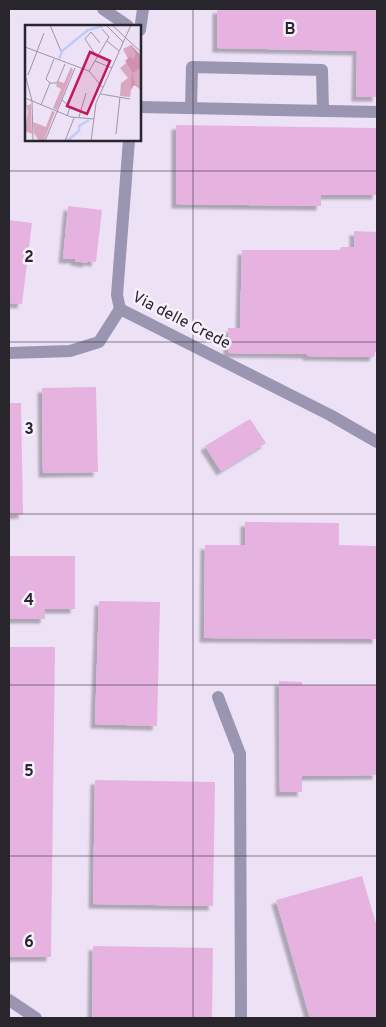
<svg xmlns="http://www.w3.org/2000/svg" width="386" height="1027" viewBox="0 0 386 1027" font-family="Overpass,sans-serif">
<style>
.building{fill:#e6b3e1;filter:url(#shadow)}
.lines{fill:none;stroke-linecap:round;stroke-linejoin:round}
.minor{stroke:#9a95b0;stroke-width:12}
.grid{fill:none;stroke:#29252c;stroke-width:1;stroke-opacity:0.55}
.labels{text-anchor:middle;dominant-baseline:central;stroke-width:5;stroke-linejoin:round;paint-order:stroke}
.street-label{font-size:16px;fill:#29252c;stroke:#f8f1fd}
.inset-river{fill:none;stroke:#bfcbfb;stroke-width:2.5}
.inset-road{fill:none;stroke:#9f96a5;stroke-width:1}
.view{fill:#c2185b;fill-opacity:0.15;stroke:#c2185b;stroke-width:2.5}
.inset-edge{fill:none;stroke:#29252c;stroke-width:2.5}
.grid-label{font-size:16px;text-anchor:middle;font-weight:bold;fill:#29252c;stroke:#f8f1fd;stroke-width:5;stroke-linejoin:round;paint-order:stroke}
</style>
<defs>
<filter id="shadow"><feDropShadow dx="-4.5" dy="4.5" stdDeviation="1" flood-color="#0004"/></filter>
</defs>
<rect width="100%" height="100%" fill="#ede1f6"/>
<g class="building">
<polygon points="217,9 377,9 377,97 356,97 357,51 217,48"/>
<polygon points="176,125 377,128 377,195 321,195 321,206 176,204"/>
<polygon points="68,206 102,210 96,262 88,261 87,263 75,261 75,259 63,259"/>
<polygon points="9,220 32,223 22,304 9,303"/>
<polygon points="354,231 377,232 377,352 375,352 374,357 307,356 307,354 228,353 228,328 240,328 242,250 340,250 341,247 354,247"/>
<polygon points="96,387 98,472 43,473 42,388"/>
<polygon points="9,403 21,403 23,514 9,515"/>
<polygon points="250,419 266,443 221,471 205,446"/>
<polygon points="245,522 339,523 339,545 377,546 377,639 204,638 205,545 245,545"/>
<polygon points="9,556 75,556 75,609 45,609 45,619 9,619"/>
<polygon points="99,601 160,602 157,726 95,724"/>
<polygon points="9,647 55,647 51,957 9,957"/>
<polygon points="279,681 302,682 302,685 377,685 377,775 302,776 302,792 280,792"/>
<polygon points="95,780 215,782 213,906 93,904"/>
<polygon points="362,876 377,927 377,1018 310,1018 276,900"/>
<polygon points="93,946 213,948 212,1018 92,1018"/>
</g>
<g class="lines">
<g class="minor">
<polyline points="103,9 128,26"/>
<polyline points="140,30 143,9"/>
<polyline points="140,107 377,112"/>
<polyline points="191,108 192,67 322,70 323,111"/>
<polyline points="120,309 330,415 377,442"/>
<polyline points="120,309 117,295 129,140"/>
<polyline points="9,353 70,351 99,342 120,309"/>
<polyline points="218,697 240,754 241,1018"/>
<polyline points="9,1000 36,1018"/>
</g>
</g>
<path class="grid" d="M193,9V1018M9,171H377M9,342H377M9,514H377M9,685H377M9,856H377"/>
<g class="labels">
<g class="street-label">
<text transform="translate(181 321) rotate(27)">Via delle Crede</text>
</g>
</g>
<g transform="translate(25 25)">
<rect width="116" height="116" fill="#ede1f6"/>
<path d="M106,20L116,30V65L107,58L105,72L95,71L96,58L103,53L95,43L104,36L98,24ZM46,42L48,45L32,85L28,83L36,64L31,61L33,56L39,58ZM0,74L1,81L6,79L7,109L0,106L3,87ZM27,86L30,87L19,116H14L9,108L8,97L21,102Z" fill="#d9a8c0"/>
<path d="M105,19L116,31V43L107,48L110,59L115,63L109,60L106,65L107,46L100,36L106,31L108,35L111,29Z" fill="#cf91b0"/>
<path class="inset-river" d="M34,34L37,26L63,5L78,1M42,116L54,106V101L64,95"/>
<path class="inset-road" d="M25,0L36,26M81,0L98,17M87,0L117,28M82,16L94,26M0,22L64,46M72,32L60,14L66,7L75,18M70,36L87,43M64,46L84,12L77,4M64,46L78,63M3,50L19,8M1,53L7,76L8,116M25,58H32L40,39M25,58L21,54L29,34M76,69L105,74M0,73L46,92L69,94M37,75L45,82L42,91M16,80L25,58M54,92L61,68M91,109L95,72M20,116L50,43M40,116L49,93M66,116L71,78L106,0"/>
<path class="view" d="M65,27L85,36L62,89L42,81Z"/>
<rect width="116" height="116" class="inset-edge"/>
</g>
<g class="grid-label">
<text x="290" y="34">B</text>
<text x="29" y="262">2</text>
<text x="29" y="434">3</text>
<text x="29" y="605">4</text>
<text x="29" y="776">5</text>
<text x="29" y="947">6</text>
</g>
<rect width="386" height="1027" fill="none" stroke="#29252c" stroke-width="20"/>
</svg>
